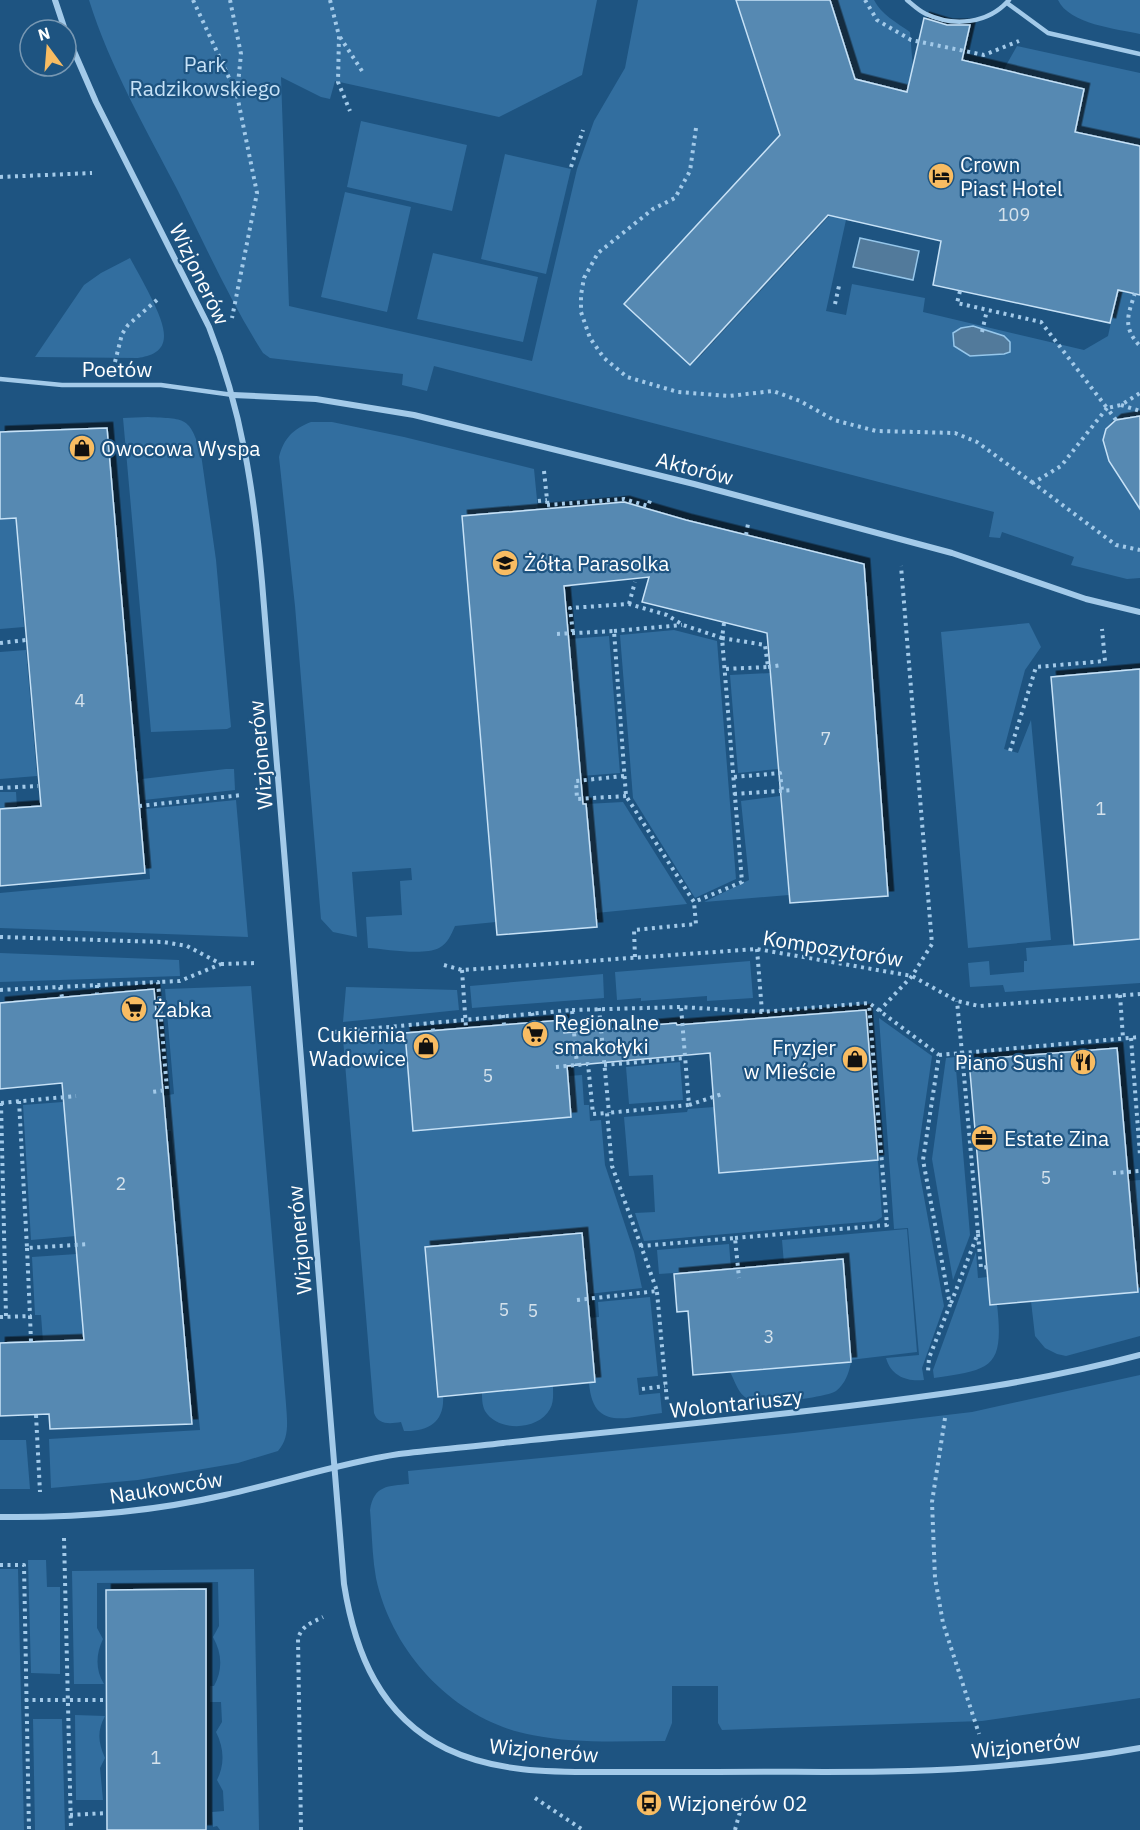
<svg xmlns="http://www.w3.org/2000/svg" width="1140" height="1830" viewBox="0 0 1140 1830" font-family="'IBM Plex Sans',sans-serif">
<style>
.green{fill:#326e9f}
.water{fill:#527a9b;stroke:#96c7eb;stroke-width:1.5}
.building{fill:#5789b2;stroke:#c7e2f7;stroke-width:1.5;filter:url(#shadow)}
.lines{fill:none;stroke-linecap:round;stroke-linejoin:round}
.path{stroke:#a3cae9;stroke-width:4;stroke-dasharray:3 4.5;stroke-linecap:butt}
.service{stroke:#a3cae9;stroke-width:4.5}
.minor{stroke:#a3cae9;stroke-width:6}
.labels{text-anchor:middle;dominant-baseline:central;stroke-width:4.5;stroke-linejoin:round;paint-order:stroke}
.number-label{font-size:18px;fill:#d5e2ec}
.park-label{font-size:21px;fill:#c7e2f7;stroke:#1e5481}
.poi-label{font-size:21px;fill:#fff;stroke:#1e5481;text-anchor:start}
.street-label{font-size:21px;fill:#fff;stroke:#1e5481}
</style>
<defs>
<filter id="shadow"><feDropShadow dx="5.5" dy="-5.5" stdDeviation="0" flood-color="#0009"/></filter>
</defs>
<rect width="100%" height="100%" fill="#1e5481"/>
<g class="green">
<path d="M89,0H597L582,75L499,117L335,81L330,99L321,97L281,77L289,306L532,361L577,169L594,121L625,68L638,0H736L773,113L790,115L780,156L764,152L624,304L689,364L832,211L861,197L855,222L846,220L826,311L846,315L852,284L925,298L923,312L1084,350L1108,336L1118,290L1140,295V578L1127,579L1071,565L1074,557L1002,532L1000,538L989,537L994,512L434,366L427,391L402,385L403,374L270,358L263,353C230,301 205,245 178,191C146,129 110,67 89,0Z"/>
<path d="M830,0H874C881,14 897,23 910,32L913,69L907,92L858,86Z"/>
<path d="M1058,0H1140V34C1117,29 1069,24 1058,0Z"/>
<polygon points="1017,46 1140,73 1140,146 1064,130 1078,118 1084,89 1004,69"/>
<polygon points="361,121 467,145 452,211 347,187"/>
<polygon points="505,154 571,169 546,274 481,259"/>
<polygon points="345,192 411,207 387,312 321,297"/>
<polygon points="433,253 538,277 523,342 417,319"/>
<path d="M130,258C139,275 165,318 164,336C164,352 150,356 138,358L35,357L84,285L101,273Z"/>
<path d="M148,417C185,419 190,416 201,454L216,560L231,727L227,729L151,732L123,418Z"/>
<path d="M311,422H332L404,437L534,469L538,510L462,516L496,922L455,926C451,935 448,943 439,948C423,956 386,949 368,948L366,917L402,915L400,881L412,880L411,868L352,872L357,937L333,932L321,919L295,606L279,457C284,438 293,429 311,422Z"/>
<polygon points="16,518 24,627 0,629 0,519"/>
<polygon points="1029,623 1041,647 1025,670 1004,749 1018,753 1031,720 1051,940 968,948 941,632"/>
<polygon points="674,630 717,641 736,879 695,898 633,798 620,635"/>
<polygon points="609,636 620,773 581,776 569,639"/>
<polygon points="26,650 37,776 0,779 0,652"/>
<polygon points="771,673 778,769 738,773 730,675"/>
<polygon points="226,769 234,769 235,790 144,800 142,779"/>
<polygon points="0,792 16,792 17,808 0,809"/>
<polygon points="780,796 789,895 704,902 749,880 741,801"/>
<polygon points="236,800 248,937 0,928 0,893 150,879 145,809"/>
<polygon points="623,802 687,904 596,913 586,804"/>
<polygon points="1140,939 1140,983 1005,992 1003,985 970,987 968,963 989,961 990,975 1024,972 1024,961 1027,961 1026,948"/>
<polygon points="0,953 179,960 180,976 0,982"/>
<polygon points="750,961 753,998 707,1001 707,996 641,1001 641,998 617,1000 615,972"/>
<polygon points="603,974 604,998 472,1008 470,986"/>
<path d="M251,986L286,1404C287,1420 290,1438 278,1451L238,1463L138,1480L51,1488L49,1439L200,1430L171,1131H166L163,1096L174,1094L165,989Z"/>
<polygon points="346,987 457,990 459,1010 343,1022"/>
<path d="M879,1018L932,1056L917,1159L944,1306L922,1368L924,1380C907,1382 891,1376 886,1358L919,1355L908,1228L894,1229Z"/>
<path d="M405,1033L414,1131L570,1117L568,1076L582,1075L584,1105H589L590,1121L601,1120L605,1165L634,1252L642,1288L588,1294L582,1233L425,1247L437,1396H443C445,1422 428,1432 404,1431L401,1422C390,1424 378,1425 374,1413L343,1039Z"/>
<polygon points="955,1057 970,1235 953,1280 932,1159 946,1058"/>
<polygon points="680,1062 683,1100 629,1104 626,1067"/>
<polygon points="76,1101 76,1236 31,1240 23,1105"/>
<polygon points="714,1107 720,1173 878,1160 882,1217 876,1221 644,1241 635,1213 655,1212 653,1175 629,1176 624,1117 687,1112 688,1109"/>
<polygon points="1140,1180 1140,1336 1066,1356 1057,1354 1045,1348 1035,1336 1031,1301 1138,1292 1129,1181"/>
<polygon points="907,1229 917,1352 850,1360 843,1259 784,1264 782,1240"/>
<polygon points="729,1244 731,1269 659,1274 657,1250"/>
<path d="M976,1252L978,1278L988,1277L990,1304H997C1004,1367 993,1370 934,1378L933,1370Z"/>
<polygon points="77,1254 97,1339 43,1342 41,1315 35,1315 32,1257"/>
<path d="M650,1297L658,1376L637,1378L639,1395L660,1393L662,1413C626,1417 593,1432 589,1383L595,1382L589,1318L599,1317L598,1302Z"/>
<path d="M851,1362C849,1373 845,1384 836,1391C825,1398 759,1406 748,1399C738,1394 735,1381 730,1372Z"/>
<path d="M1140,1375V1698L982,1721L722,1730L718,1723V1686H672V1723L665,1741C621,1741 576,1744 532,1735C456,1721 392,1654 376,1578C372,1556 372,1532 370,1510C374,1485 388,1486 409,1484L408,1471L794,1433L972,1412Z"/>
<path d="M553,1386C553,1394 554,1402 550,1409C538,1431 498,1432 485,1411C482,1405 482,1398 482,1392Z"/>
<polygon points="0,1440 26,1440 30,1489 0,1489"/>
<polygon points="28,1560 46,1560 47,1587 60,1587 60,1674 31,1673"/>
<polygon points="0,1569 18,1569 24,1830 0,1830"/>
<path d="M254,1569L259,1830H220L217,1826L213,1827L212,1812L224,1811L223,1791L217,1780C225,1764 224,1748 216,1732L222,1722L221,1702H210V1686H214C223,1670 222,1653 213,1637L219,1626L218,1582L97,1583V1628L103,1639C96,1653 95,1670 104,1684H74L72,1571Z"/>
<path d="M75,1715L105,1716C97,1731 98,1742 105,1758L100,1768L103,1800H76Z"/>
<polygon points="33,1719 62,1719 65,1830 35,1830"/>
</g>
<g class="water">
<polygon points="860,238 919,251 913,280 853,267"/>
<polygon points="973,326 1004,336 1010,342 1010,352 1004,354 970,356 954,346 953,333 961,328"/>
</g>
<g class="building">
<polygon points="736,0 830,0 855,79 907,92 924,18 947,25 970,25 962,60 1084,89 1075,132 1140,146 1140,295 1118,290 1110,323 933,285 941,241 828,215 690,365 624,304 780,135"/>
<polygon points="1140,416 1140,509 1109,461 1103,440 1106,429 1116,420"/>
<polygon points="107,428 145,873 0,886 0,809 41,806 16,518 0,519 0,432"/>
<polygon points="624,502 686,520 864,564 888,896 790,903 767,633 642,602 649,577 564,586 583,804 586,804 597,927 497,935 462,516"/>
<polygon points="1140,669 1140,939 1074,945 1051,677"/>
<polygon points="154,989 192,1424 50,1429 49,1414 0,1416 0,1343 84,1340 62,1083 0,1089 0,1003"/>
<polygon points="866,1010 878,1160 719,1173 710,1053 567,1066 571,1117 413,1131 405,1033 563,1020 564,1033 676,1023 677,1025"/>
<polygon points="1117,1048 1138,1292 990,1305 969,1060"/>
<polygon points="582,1233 595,1382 438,1397 425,1247"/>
<polygon points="843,1259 851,1362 693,1375 688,1311 677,1312 674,1274"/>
<polygon points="206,1589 206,1830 107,1830 106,1590"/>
</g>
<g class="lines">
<g class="path">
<polyline points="193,0 237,95 257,193 232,318"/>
<polyline points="230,0 241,54 237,94"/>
<polyline points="330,0 339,36 338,82 350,111"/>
<polyline points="865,0 877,20 911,40 984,55 1019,41"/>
<polyline points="340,37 362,71"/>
<polyline points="696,128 690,171 675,198 653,209 598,253 584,278 581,295 581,312 590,338 604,358 627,377 678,392 729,396 773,391 800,401 834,420 876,431 955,433 977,442 1033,483"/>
<polyline points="571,167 583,130"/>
<polyline points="0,177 92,173"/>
<polyline points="960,291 957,303 1041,322 1107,408 1121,405 1140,393"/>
<path d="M1135,293C1128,315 1122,327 1140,346"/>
<polyline points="835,304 839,286"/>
<polyline points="982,332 987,310"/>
<polyline points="115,362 122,334 128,325 158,299"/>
<polyline points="1121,405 1140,411"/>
<polyline points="1116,420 1107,408 1061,466 1033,483 1116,545 1140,550"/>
<polyline points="544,471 548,509"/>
<polyline points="538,501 547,500"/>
<polyline points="547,505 624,499 648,506 651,498"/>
<polyline points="746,535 748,524"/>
<polyline points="629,604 635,582"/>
<polyline points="724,623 722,638 765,645 768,667 725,669"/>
<polyline points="614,631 682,625"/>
<polyline points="557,634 614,631 626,796 694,902 742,882 722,638 683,625 667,615 629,604 570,608 573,633"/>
<polyline points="0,643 26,640"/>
<polyline points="768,667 782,665"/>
<polyline points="1010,751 1036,667 1105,661 1102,629"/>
<polyline points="624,776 576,781 577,799 626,796"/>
<polyline points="734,777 780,773 782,791"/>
<polyline points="0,788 38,786"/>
<polyline points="734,794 792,790"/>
<polyline points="139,806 242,795"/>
<polyline points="0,937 163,942 187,946 221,964 180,981 158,982"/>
<polyline points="757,949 762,1012"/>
<polyline points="635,957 634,930 696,924 694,902"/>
<polyline points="221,964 256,963"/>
<polyline points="444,965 462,970 757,949 912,976 957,1001 979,1006 1140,994"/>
<polyline points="462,970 466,1028"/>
<polyline points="97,985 97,994"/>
<polyline points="60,987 62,997"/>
<polyline points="0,990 158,982 167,1090 152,1092"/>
<polyline points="1120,995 1123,1038"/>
<polyline points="599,1008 609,1113"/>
<polyline points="572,1010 681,1007 762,1012 869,1003 939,1055 923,1160 950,1305 929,1358 928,1372"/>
<polyline points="879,1011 912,976 932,944 901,566"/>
<polyline points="532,1013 534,1023"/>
<polyline points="503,1015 504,1025"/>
<polyline points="432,1021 433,1031"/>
<polyline points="334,1032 572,1010 577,1065"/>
<polyline points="1131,1038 1140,1155"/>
<polyline points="939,1055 962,1053 957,1001"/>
<polyline points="604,1065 685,1058"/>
<polyline points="556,1067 588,1064 593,1114 607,1113"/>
<polyline points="19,1101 27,1248 89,1244"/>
<polyline points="1,1103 6,1317"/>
<polyline points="1,1103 76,1096"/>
<polyline points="689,1105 722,1094"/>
<polyline points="1113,1173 1140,1171"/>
<polyline points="978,1234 981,1268 987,1267"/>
<polyline points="735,1238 887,1225 869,1004"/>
<polyline points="641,1246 612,1166 607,1113 689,1105 681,1007"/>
<polyline points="27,1248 30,1316"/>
<polyline points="657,1292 667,1401"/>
<polyline points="577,1300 657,1291 641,1246 735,1238 739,1278"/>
<polyline points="951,1303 978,1233 962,1053 1140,1037"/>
<polyline points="0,1317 30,1316 31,1342"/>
<polyline points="642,1389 665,1386"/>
<polyline points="36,1415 40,1492"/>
<polyline points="945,1418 932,1502 935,1578 943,1623 979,1734"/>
<polyline points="64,1538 71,1830"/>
<polyline points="0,1565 24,1565 29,1830"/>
<polyline points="25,1700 107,1700"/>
<polyline points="535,1798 583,1830"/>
<polyline points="70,1815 107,1813"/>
<path d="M301,1830L298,1638C303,1625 311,1623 323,1617"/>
<polyline points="735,1830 744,1797"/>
</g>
<g class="service">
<path d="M907,0C913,5 919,11 926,14C954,27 988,24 1009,0"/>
<polyline points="1007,3 1048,33 1140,54"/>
<polyline points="0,379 62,385 161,385 233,395"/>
</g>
<g class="minor">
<polyline points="55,0 65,30"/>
<path d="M66,33L96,102L209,327C242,410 254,493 262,582L344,1584C355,1653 380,1716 447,1749C497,1773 554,1772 607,1772C643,1772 680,1772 716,1772C802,1771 888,1774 974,1768C1029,1764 1085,1758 1140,1748"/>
<polyline points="233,395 316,399 414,415 694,484 952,553 1086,599 1140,612"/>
<path d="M0,1517C75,1518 151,1512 225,1495C283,1482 340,1463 399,1454C434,1450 469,1447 503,1443C619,1431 734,1420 849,1406C947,1394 1044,1381 1140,1355"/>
</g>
</g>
<defs>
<symbol id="hotel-disc" viewBox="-11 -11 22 22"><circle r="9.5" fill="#f8bc62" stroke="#1e5481"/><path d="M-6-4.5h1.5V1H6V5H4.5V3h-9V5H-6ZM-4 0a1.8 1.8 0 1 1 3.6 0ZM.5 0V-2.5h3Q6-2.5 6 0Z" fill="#111"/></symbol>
<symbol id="shop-disc" viewBox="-11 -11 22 22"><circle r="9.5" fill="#f8bc62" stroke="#1e5481"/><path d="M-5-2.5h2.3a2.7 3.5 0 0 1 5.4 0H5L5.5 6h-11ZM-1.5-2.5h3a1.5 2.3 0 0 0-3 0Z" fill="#111"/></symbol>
<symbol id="school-disc" viewBox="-11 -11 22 22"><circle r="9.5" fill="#f8bc62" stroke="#1e5481"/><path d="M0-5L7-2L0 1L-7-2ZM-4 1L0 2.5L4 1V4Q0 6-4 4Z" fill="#111"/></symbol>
<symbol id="supermarket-disc" viewBox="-11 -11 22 22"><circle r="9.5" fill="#f8bc62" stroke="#1e5481"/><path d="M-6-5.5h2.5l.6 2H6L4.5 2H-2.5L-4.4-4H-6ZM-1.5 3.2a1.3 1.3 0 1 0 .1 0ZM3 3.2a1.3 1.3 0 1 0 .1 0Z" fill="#111"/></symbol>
<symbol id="restaurant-disc" viewBox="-11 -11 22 22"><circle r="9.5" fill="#f8bc62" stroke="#1e5481"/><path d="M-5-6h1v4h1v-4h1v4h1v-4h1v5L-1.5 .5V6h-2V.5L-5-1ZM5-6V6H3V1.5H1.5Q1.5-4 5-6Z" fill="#111"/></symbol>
<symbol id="office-disc" viewBox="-11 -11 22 22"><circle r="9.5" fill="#f8bc62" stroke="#1e5481"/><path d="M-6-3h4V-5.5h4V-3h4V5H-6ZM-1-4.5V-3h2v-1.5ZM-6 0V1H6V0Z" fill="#111"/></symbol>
<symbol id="bus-disc" viewBox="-11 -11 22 22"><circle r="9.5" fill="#f8bc62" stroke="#1e5481"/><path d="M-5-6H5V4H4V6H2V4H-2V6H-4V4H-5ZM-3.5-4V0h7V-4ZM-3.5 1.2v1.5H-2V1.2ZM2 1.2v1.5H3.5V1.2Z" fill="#111"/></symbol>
</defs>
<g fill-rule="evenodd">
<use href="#hotel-disc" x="926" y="161" width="30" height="30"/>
<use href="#shop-disc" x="67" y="433" width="30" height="30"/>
<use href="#school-disc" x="490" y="548" width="30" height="30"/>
<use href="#supermarket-disc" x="119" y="994" width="30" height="30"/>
<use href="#supermarket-disc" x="520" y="1019" width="30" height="30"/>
<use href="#shop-disc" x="411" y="1031" width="30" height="30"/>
<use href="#shop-disc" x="840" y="1044" width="30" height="30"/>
<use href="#restaurant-disc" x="1068" y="1047" width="30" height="30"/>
<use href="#office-disc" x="969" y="1123" width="30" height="30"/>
<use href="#bus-disc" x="634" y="1788" width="30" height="30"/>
</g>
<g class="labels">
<g class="number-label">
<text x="1014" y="214">109</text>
<text x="80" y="700">4</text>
<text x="826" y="738">7</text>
<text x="1101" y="808">1</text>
<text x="488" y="1075">5</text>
<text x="1046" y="1177">5</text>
<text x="121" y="1183">2</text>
<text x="504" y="1309">5</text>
<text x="533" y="1310">5</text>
<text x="769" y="1336">3</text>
<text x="156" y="1757">1</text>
</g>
<g class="park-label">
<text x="205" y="64">Park<tspan x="205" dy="24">Radzikowskiego</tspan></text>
</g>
<g class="poi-label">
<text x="960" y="164">Crown<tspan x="960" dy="24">Piast Hotel</tspan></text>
<text x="101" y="448">Owocowa Wyspa</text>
<text x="524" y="563">Żółta Parasolka</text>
<text x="154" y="1009">Żabka</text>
<text x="554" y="1022">Regionalne<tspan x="554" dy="24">smakołyki</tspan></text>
<text x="406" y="1034" text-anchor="end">Cukiernia<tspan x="406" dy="24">Wadowice</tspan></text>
<text x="836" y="1047" text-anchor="end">Fryzjer<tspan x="836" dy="24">w Mieście</tspan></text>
<text x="1064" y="1062" text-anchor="end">Piano Sushi</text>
<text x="1004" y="1138">Estate Zina</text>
<text x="668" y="1803">Wizjonerów 02</text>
</g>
<g class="street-label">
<text transform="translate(200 274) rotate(64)">Wizjonerów</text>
<text x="117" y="369">Poetów</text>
<text transform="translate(695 468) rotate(14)">Aktorów</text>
<text transform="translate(260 755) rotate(-95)">Wizjonerów</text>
<text transform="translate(833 948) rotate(9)">Kompozytorów</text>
<text transform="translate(299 1240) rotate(-95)">Wizjonerów</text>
<text transform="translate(736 1403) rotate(-6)">Wolontariuszy</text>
<text transform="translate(166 1487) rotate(-9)">Naukowców</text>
<text transform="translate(1026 1745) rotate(-6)">Wizjonerów</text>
<text transform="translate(544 1750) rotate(5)">Wizjonerów</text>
</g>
</g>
<g transform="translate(48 48) rotate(344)"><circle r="28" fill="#1e5481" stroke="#7898b3" stroke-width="1.5"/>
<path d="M0-4.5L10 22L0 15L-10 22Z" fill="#f8bc62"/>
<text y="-9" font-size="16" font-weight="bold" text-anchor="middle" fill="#ffffff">N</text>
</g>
</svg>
